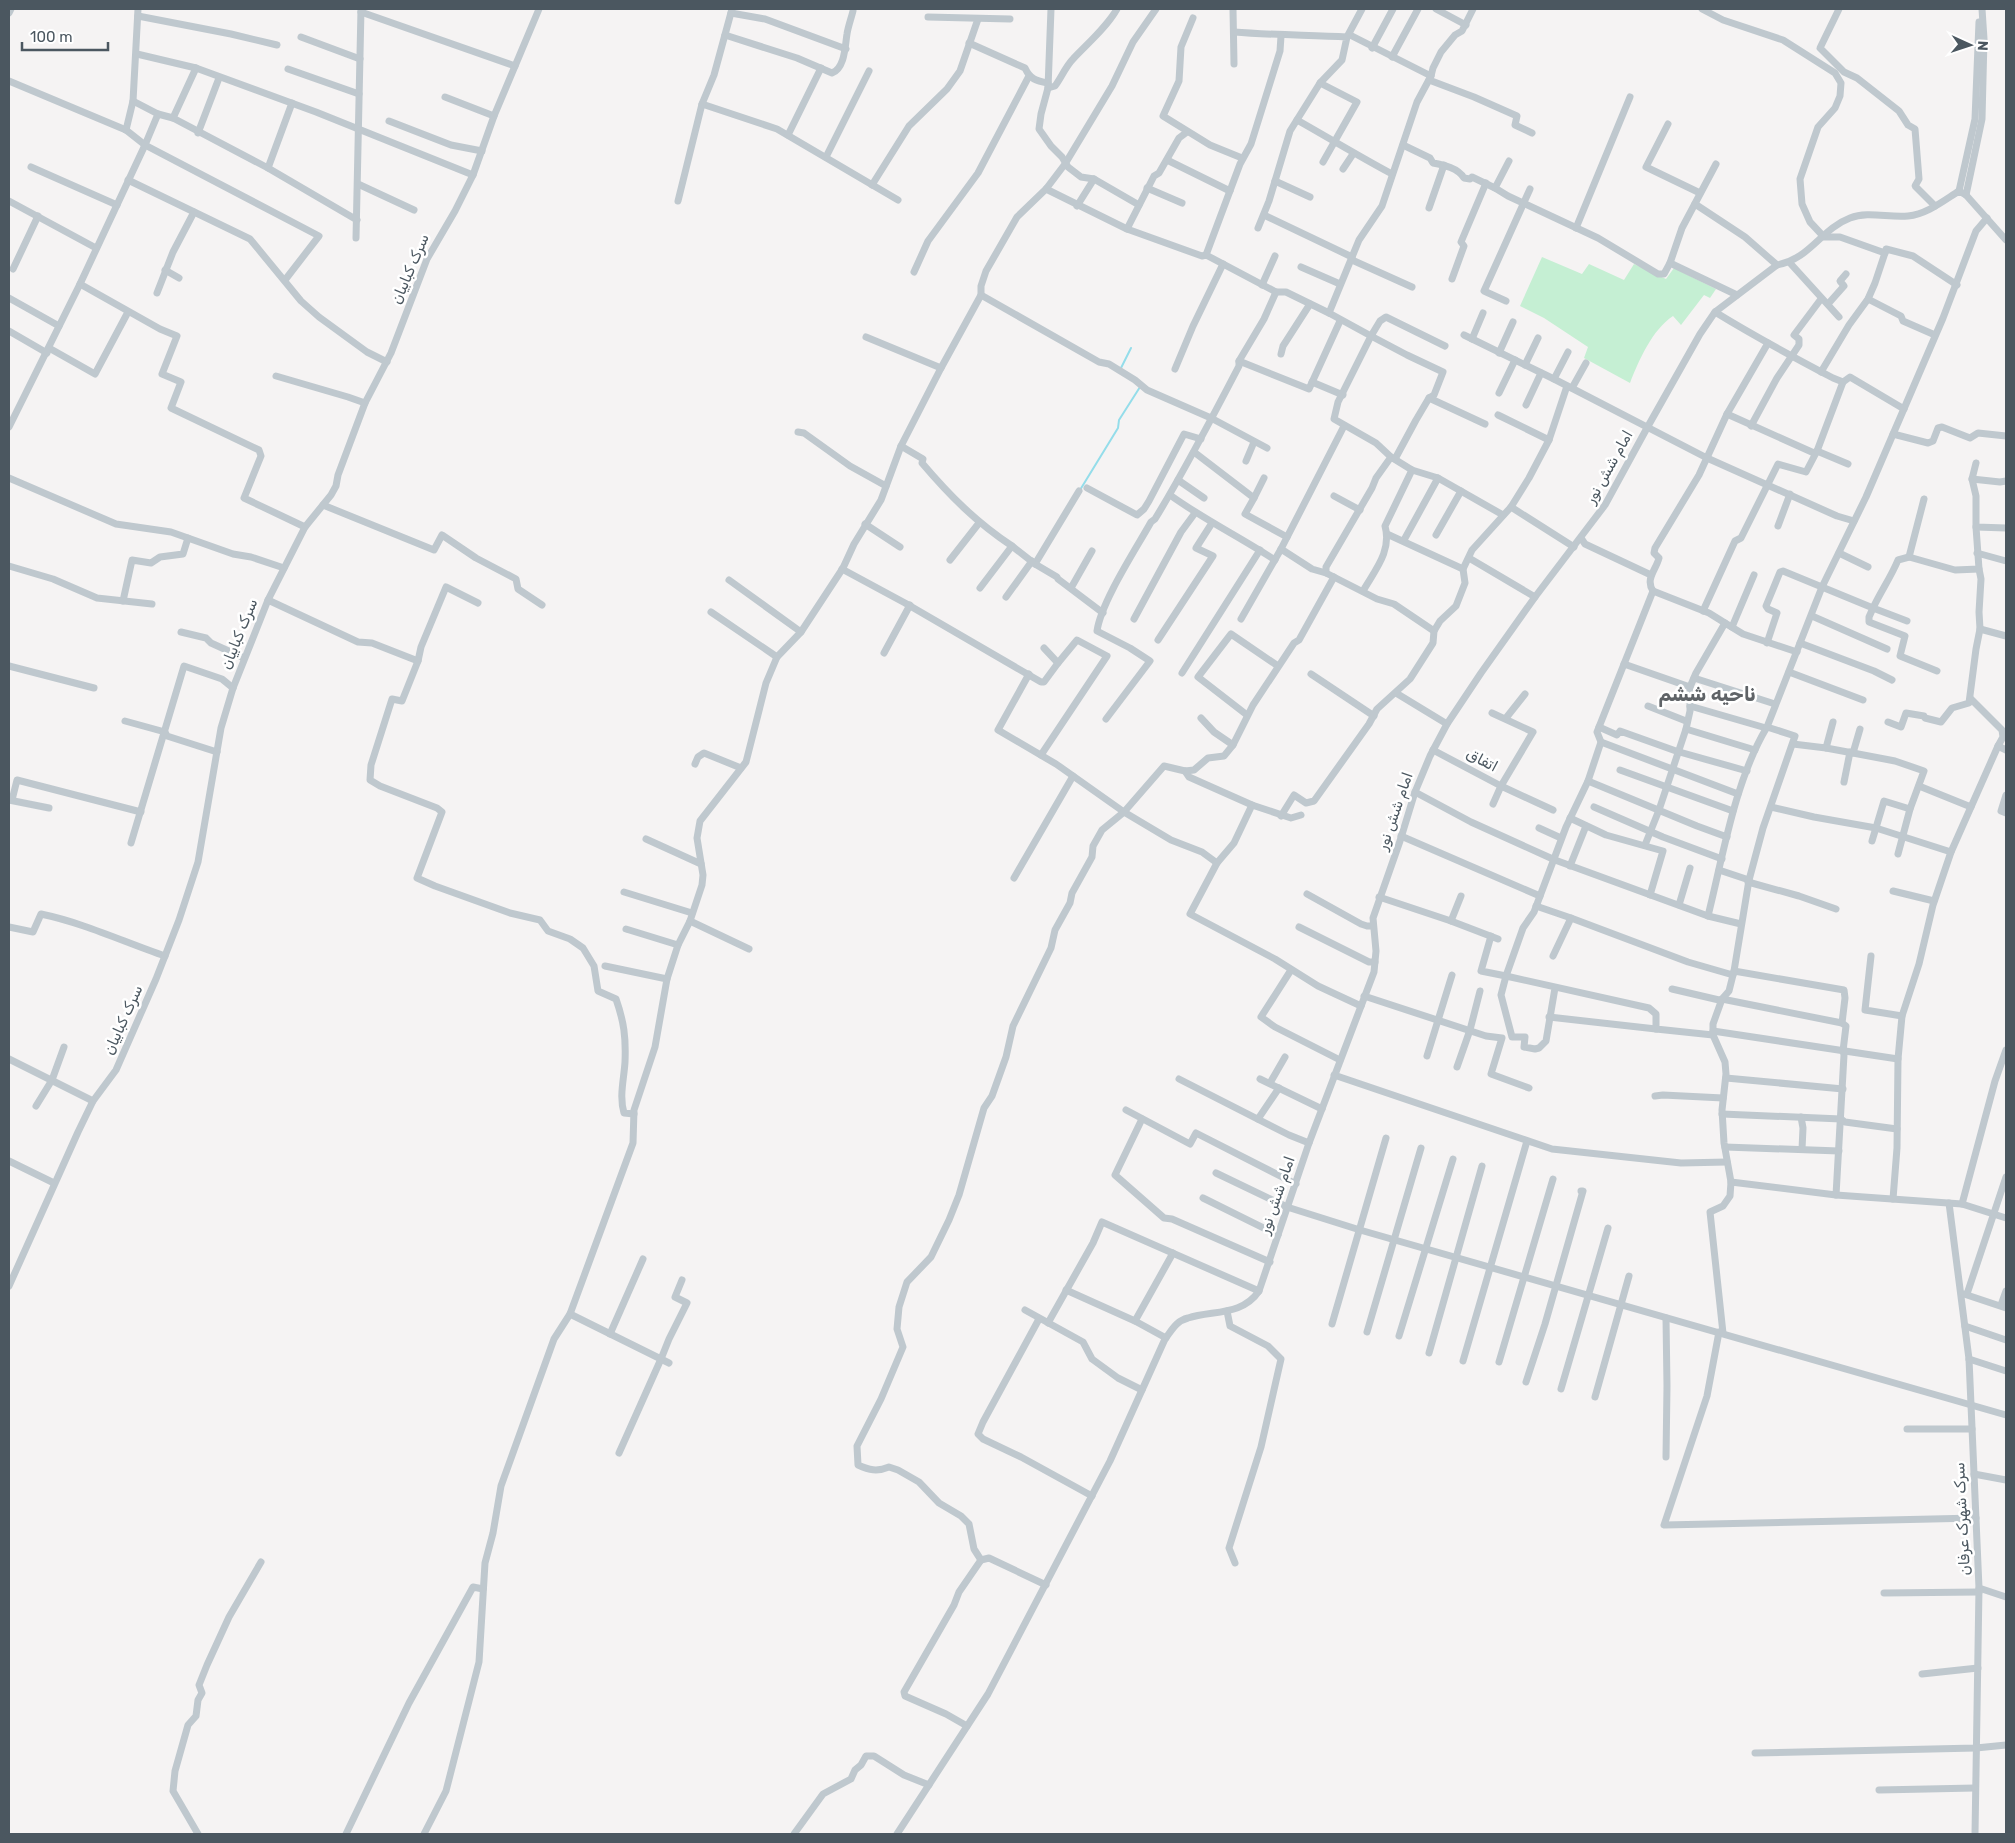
<svg xmlns="http://www.w3.org/2000/svg" width="2015" height="1843" viewBox="0 0 2015 1843" font-family="Rubik,'Noto Naskh Arabic',sans-serif">
<style>
.green{fill:#c5efd3}
.lines{fill:none;stroke-linecap:round;stroke-linejoin:round}
.stream{stroke:#94ddea;stroke-width:2}
.minor{stroke:#bfc8ce;stroke-width:7}
.labels{text-anchor:middle;dominant-baseline:central;stroke-width:5;stroke-linejoin:round;paint-order:stroke}
.street-label{font-size:15px;fill:#4b5760;stroke:#fff}
.district-label{font-size:20px;font-weight:bold;fill:#5f6367;stroke:#fff}
</style>
<rect width="100%" height="100%" fill="#f5f3f3"/>
<path class="green" d="M1542,257L1582,274L1589,264L1624,280L1634,264L1666,279L1674,268L1716,289L1710,298L1704,295L1681,325L1673,316C1652,330 1639,360 1630,383L1584,358L1588,347L1544,318L1520,306Z"/>
<g class="lines">
<g class="stream">
<polyline points="1121,368 1131,348"/>
<polyline points="1080,490 1118,428 1119,420 1140,387"/>
</g>
<g class="minor">
<polyline points="1051,9 1048,88 1041,114 1039,129 1051,146 1062,157 1068,167 1081,177 1094,179 1139,205"/>
<polyline points="1233,9 1234,64"/>
<polyline points="1436,9 1466,25"/>
<polyline points="1473,9 1462,31 1455,35 1441,52 1433,68 1431,76 1417,102 1382,206 1359,240 1329,313 1371,336 1338,402 1334,419 1376,443 1391,457 1412,470 1438,478 1503,515"/>
<polyline points="1702,9 1723,20 1783,40 1835,73 1841,83 1840,96 1835,108 1818,127 1800,179 1802,204 1810,222 1824,237 1840,237 1885,253 1886,249 1913,256 1957,285"/>
<polyline points="1839,9 1820,48 1844,72 1857,78 1899,111 1908,125 1915,129 1919,179 1915,186 1935,206"/>
<polyline points="361,12 515,66"/>
<polyline points="9,13 11,9"/>
<polyline points="731,13 765,19 846,49"/>
<polyline points="138,16 231,34 277,45"/>
<polyline points="928,17 1010,19"/>
<polyline points="1193,18 1181,47 1179,81 1163,116 1210,145 1242,158"/>
<path d="M1234,32C1271,35 1309,35 1347,37L1342,60L1320,83L1290,131L1269,201L1258,228"/>
<path d="M725,35L797,58L832,73C845,68 845,46 847,34C848,27 851,19 853,11"/>
<polyline points="1350,35 1431,76"/>
<polyline points="301,37 360,59"/>
<polyline points="1347,37 1362,9"/>
<path d="M969,43L1025,68C1030,79 1036,81 1048,83"/>
<polyline points="1372,48 1393,9"/>
<polyline points="137,54 196,68 316,112 473,175"/>
<polyline points="1392,57 1418,9"/>
<polyline points="288,69 359,94"/>
<polyline points="1429,80 1474,97 1517,116 1515,125 1532,133"/>
<polyline points="9,81 126,130 145,145 319,236 285,280"/>
<polyline points="1320,83 1357,102 1323,162"/>
<path d="M1048,88L1055,86C1061,78 1066,66 1073,59C1088,43 1106,28 1117,9"/>
<polyline points="445,97 494,116"/>
<polyline points="133,101 158,114 173,118 268,168 357,220"/>
<polyline points="702,104 777,129 898,200"/>
<polyline points="173,118 196,68"/>
<path d="M1297,120C1329,138 1360,157 1392,174"/>
<polyline points="389,121 451,145 482,151"/>
<polyline points="1668,124 1646,167 1700,193"/>
<polyline points="126,130 133,101 138,9"/>
<polyline points="198,133 219,78"/>
<polyline points="788,135 821,68"/>
<path d="M1403,145L1430,158L1433,163C1444,165 1458,168 1464,178L1470,179L1472,177L1495,188L1508,196L1598,238L1658,274H1664L1670,263L1737,295"/>
<polyline points="826,157 869,71"/>
<polyline points="1167,160 1230,191"/>
<polyline points="31,167 117,205"/>
<polyline points="268,168 292,103"/>
<polyline points="1343,169 1353,154"/>
<polyline points="128,180 250,239 301,301 319,317 367,352 387,362"/>
<polyline points="1275,181 1310,197"/>
<polyline points="358,184 414,210"/>
<polyline points="872,185 909,126 947,89 960,71 978,19"/>
<polyline points="1147,188 1182,203"/>
<polyline points="1495,188 1509,161"/>
<polyline points="1046,189 1127,229 1202,256 1206,255 1276,292 1286,292 1329,313"/>
<polyline points="1959,191 1975,119 1979,22"/>
<polyline points="1966,195 1982,119 1984,39 1982,9"/>
<polyline points="9,201 96,248"/>
<polyline points="678,201 702,104 714,75 732,9"/>
<polyline points="1695,204 1745,237 1777,265"/>
<polyline points="1077,206 1094,179"/>
<polyline points="1429,208 1444,165"/>
<polyline points="1264,215 1352,257"/>
<polyline points="1576,228 1630,97"/>
<polyline points="1127,229 1154,176 1159,173 1179,138 1187,132"/>
<polyline points="356,238 361,9"/>
<polyline points="1206,255 1240,164 1251,144 1280,51 1281,36"/>
<polyline points="1352,260 1412,287"/>
<polyline points="1670,263 1682,228 1716,164"/>
<polyline points="1790,263 1839,317"/>
<polyline points="1301,267 1340,284"/>
<polyline points="13,269 38,216"/>
<polyline points="165,270 179,278"/>
<polyline points="914,272 928,241 978,173 1029,76"/>
<polyline points="1452,279 1464,246 1461,242 1486,183"/>
<polyline points="80,284 160,329 177,336 162,374 181,382 171,408 259,450 261,456 244,498 305,527"/>
<polyline points="1262,285 1275,256"/>
<polyline points="157,293 173,252 194,212"/>
<polyline points="981,295 1099,362 1109,364 1135,380 1147,390 1211,418 1267,448"/>
<polyline points="9,298 59,326"/>
<polyline points="1868,299 1901,316 1903,321 1935,335"/>
<polyline points="1506,301 1484,291 1530,189"/>
<polyline points="1828,304 1844,286 1840,281 1846,274"/>
<path d="M1715,312C1754,336 1793,357 1833,378L1843,382L1850,377L1904,409"/>
<polyline points="9,331 47,353"/>
<polyline points="1464,335 1554,379 1707,458 1837,516 1854,521"/>
<polyline points="866,337 941,368"/>
<polyline points="1472,339 1483,313"/>
<polyline points="49,348 95,374 128,312"/>
<polyline points="1499,353 1513,322"/>
<polyline points="1281,354 1283,346 1310,304"/>
<polyline points="1239,361 1309,389 1340,321"/>
<polyline points="1525,365 1538,338"/>
<polyline points="1175,369 1193,326 1223,264"/>
<polyline points="1821,372 1849,325 1868,299 1875,283 1885,253"/>
<polyline points="276,376 348,397 365,403"/>
<polyline points="1554,379 1568,352"/>
<polyline points="1312,382 1343,395"/>
<polyline points="1572,388 1586,363"/>
<polyline points="1499,393 1515,360"/>
<polyline points="1429,398 1485,424"/>
<polyline points="1526,405 1541,373"/>
<polyline points="1727,414 1814,453 1817,451 1848,464"/>
<polyline points="1498,415 1549,440"/>
<polyline points="1751,426 1777,378 1799,345 1799,339 1794,335 1821,299"/>
<polyline points="9,427 80,284 145,145 158,114"/>
<polyline points="798,432 804,433 850,466 886,486"/>
<polyline points="1893,434 1928,443 1933,441 1938,428 1942,427 1970,438 1978,433 2006,436"/>
<path d="M901,446L923,459L922,463C950,496 976,522 1012,546L980,588"/>
<polyline points="1194,452 1254,498 1245,514 1287,537"/>
<polyline points="1391,457 1376,478 1372,488 1326,567 1326,573 1377,599 1394,604 1434,631"/>
<polyline points="1395,459 1416,420 1429,398 1434,395 1443,372 1407,355 1371,336 1380,321 1386,317 1445,346"/>
<polyline points="1246,461 1254,442"/>
<polyline points="1976,463 1972,479 1976,496 1976,527 2006,528"/>
<polyline points="9,478 116,524 171,532 233,554 251,557 284,568"/>
<polyline points="1972,479 2000,482 2006,481"/>
<polyline points="1178,480 1204,498"/>
<polyline points="1087,488 1137,515 1144,509 1149,501 1184,434 1201,439"/>
<path d="M1170,495C1203,519 1240,537 1275,560"/>
<polyline points="1334,496 1360,510"/>
<polyline points="1254,498 1264,478"/>
<polyline points="323,505 434,550 442,535 476,558 516,579 518,589 542,605"/>
<polyline points="1511,507 1574,547"/>
<polyline points="865,524 900,547"/>
<polyline points="1778,526 1790,494"/>
<polyline points="1387,534 1463,569"/>
<polyline points="1436,535 1461,491"/>
<polyline points="1581,538 1585,544 1651,575"/>
<polyline points="1404,540 1438,478"/>
<polyline points="1012,546 1035,564 1079,491"/>
<polyline points="1281,549 1312,569 1326,573"/>
<polyline points="1839,553 1868,567"/>
<polyline points="1977,553 2006,561"/>
<polyline points="1909,557 1924,499"/>
<polyline points="1469,558 1535,597"/>
<polyline points="950,560 979,523"/>
<polyline points="1035,564 1057,577 1058,579 1103,613"/>
<polyline points="9,566 53,579 97,598 152,604"/>
<polyline points="842,569 905,603 1041,682 1044,682 1058,663"/>
<polyline points="729,580 801,632"/>
<polyline points="1071,588 1092,551"/>
<path d="M1363,591C1375,570 1392,551 1385,526L1412,470"/>
<polyline points="1653,591 1709,613 1725,623"/>
<polyline points="1006,597 1032,561"/>
<polyline points="268,600 358,642 372,643 418,661 421,647 446,587 478,603"/>
<polyline points="123,601 132,560 151,563 160,557 183,554 188,538"/>
<polyline points="1703,611 1735,541 1741,538 1778,464 1806,472 1817,451 1843,382"/>
<polyline points="711,612 777,657"/>
<polyline points="1812,616 1887,649"/>
<polyline points="1134,619 1181,532 1195,513"/>
<polyline points="1241,619 1281,549 1344,426"/>
<path d="M1907,621L1873,608C1881,591 1891,577 1898,560L1909,557L1955,570L1979,569L1976,527"/>
<polyline points="1732,627 1754,575"/>
<polyline points="1980,629 2006,636"/>
<polyline points="181,632 206,638 211,643 244,658"/>
<polyline points="1158,640 1213,556 1196,548 1212,523"/>
<polyline points="1767,643 1777,613 1768,609 1766,606 1780,572 1783,571 1873,608 1869,617 1869,622 1905,636 1900,656 1937,671"/>
<polyline points="1800,643 1874,671 1892,680"/>
<polyline points="884,653 910,605"/>
<path d="M418,661L402,701L392,699L371,765L370,780L380,786L437,808L442,812L417,878L435,886L510,913L540,920L548,931L570,939L583,948L594,966L598,991L616,999C624,1022 626,1037 625,1062C624,1079 619,1096 624,1113L634,1114"/>
<polyline points="1624,664 1690,687"/>
<polyline points="9,666 94,688"/>
<polyline points="1789,672 1863,700"/>
<polyline points="1182,673 1260,550"/>
<polyline points="1029,674 998,730 1056,764 1124,812 1171,840 1202,852 1217,863"/>
<polyline points="1311,674 1374,716"/>
<polyline points="1694,678 1775,704"/>
<polyline points="1396,693 1447,724"/>
<polyline points="1971,699 2002,730 2003,737 1998,746 2006,750"/>
<polyline points="1648,706 1686,721"/>
<polyline points="1690,706 1766,728"/>
<polyline points="1492,713 1533,732 1501,786 1553,810"/>
<polyline points="1247,715 1198,677 1231,634 1278,666"/>
<polyline points="1201,718 1214,732 1233,745"/>
<polyline points="1506,718 1525,694"/>
<path d="M1106,719L1150,661L1130,648L1097,631C1101,602 1136,549 1151,522L1155,519C1185,470 1212,418 1239,366V361L1264,319L1276,292"/>
<polyline points="125,721 165,732 167,736 217,752"/>
<polyline points="1888,722 1901,727 1906,713 1924,716 1925,718 1941,722 1952,708 1969,703 1976,649 1980,629 1979,612 1981,579 1979,569"/>
<path d="M1599,727L1653,591C1645,579 1656,570 1659,558L1654,553L1655,548L1699,475L1727,414L1768,343"/>
<polyline points="1686,729 1755,750"/>
<polyline points="1601,742 1738,794"/>
<polyline points="1793,744 1826,748 1833,722"/>
<polyline points="1826,748 1853,753 1860,729"/>
<polyline points="1433,750 1501,786 1493,804"/>
<polyline points="1853,753 1895,761 1924,771 1910,809 1898,854"/>
<polyline points="1041,755 1107,656 1077,640 1058,663 1044,648"/>
<polyline points="695,764 698,757 704,753 741,768"/>
<polyline points="1620,770 1733,811"/>
<polyline points="1185,771 1189,777 1252,805"/>
<polyline points="1588,781 1697,826 1727,837"/>
<polyline points="1844,782 1850,752"/>
<polyline points="1919,786 1971,807"/>
<polyline points="1415,792 1471,822 1555,860 1708,916 1741,924"/>
<polyline points="2006,795 2001,811 2006,813"/>
<polyline points="9,800 49,808"/>
<polyline points="12,800 17,780 141,812"/>
<polyline points="1594,807 1663,837 1722,859"/>
<polyline points="1771,807 1814,817 1876,828 1951,852"/>
<polyline points="1301,815 1291,818 1252,805 1234,843 1217,863 1190,914 1275,959 1318,986 1361,1006"/>
<polyline points="1281,816 1294,795 1306,803 1314,801 1369,724 1377,709 1410,679 1433,643 1434,631 1440,621 1456,606 1465,583 1463,569 1472,550 1511,507 1529,478 1549,440 1567,386"/>
<polyline points="1570,818 1606,835 1663,851 1650,895"/>
<polyline points="1539,828 1561,838"/>
<polyline points="1401,836 1540,896"/>
<polyline points="646,839 701,864"/>
<polyline points="1872,841 1884,801 1910,809"/>
<polyline points="131,843 184,666 222,679 233,688"/>
<polyline points="1645,845 1659,810 1686,729 1690,711 1690,687 1696,673 1725,623 1743,634 1797,652"/>
<polyline points="1570,866 1586,826"/>
<polyline points="1719,870 1749,880"/>
<polyline points="1014,878 1073,776"/>
<polyline points="1748,882 1799,896 1836,909"/>
<polyline points="1893,891 1934,901"/>
<polyline points="624,892 692,913"/>
<polyline points="1307,894 1361,924 1367,926 1373,926"/>
<polyline points="1379,897 1451,921 1461,896"/>
<polyline points="1679,905 1690,868"/>
<polyline points="1536,906 1571,918 1553,956"/>
<path d="M1708,916C1723,856 1735,780 1767,727"/>
<polyline points="1571,918 1688,962 1733,975"/>
<polyline points="690,921 749,949"/>
<polyline points="1451,921 1498,939"/>
<path d="M9,927L33,932L41,914C84,923 124,942 165,956"/>
<polyline points="1299,927 1369,962 1375,962"/>
<polyline points="626,929 678,945"/>
<polyline points="1491,936 1481,971 1506,976 1523,928 1534,912 1566,827 1588,781 1601,742 1597,732 1599,727 1617,735 1620,731 1676,751 1747,771"/>
<polyline points="1871,956 1865,1010 1902,1016"/>
<polyline points="605,966 667,979"/>
<polyline points="1291,970 1261,1017 1275,1027 1340,1060"/>
<polyline points="1734,971 1844,990 1845,998 1842,1023 1846,1026 1843,1051 1844,1055 1836,1195"/>
<polyline points="1555,988 1546,1041 1539,1048 1535,1049 1524,1047 1525,1037 1512,1037 1501,995 1506,976 1649,1008 1656,1014 1656,1029 1713,1035"/>
<polyline points="1672,989 1719,1000 1722,999 1842,1023"/>
<polyline points="1364,996 1486,1036 1502,1038 1491,1074 1529,1088"/>
<polyline points="1549,1017 1656,1029"/>
<polyline points="1713,1031 1898,1059"/>
<polyline points="1427,1056 1452,975"/>
<polyline points="9,1059 93,1101"/>
<polyline points="1457,1067 1470,1030 1480,991"/>
<polyline points="1334,1075 1552,1149 1681,1163 1727,1162"/>
<polyline points="1726,1078 1843,1089"/>
<polyline points="1179,1079 1289,1135 1309,1143"/>
<polyline points="1260,1079 1322,1109"/>
<polyline points="1270,1083 1285,1057"/>
<polyline points="1655,1096 1663,1095 1723,1098"/>
<polyline points="36,1106 52,1080 64,1047"/>
<polyline points="1126,1110 1190,1144 1196,1133 1296,1184"/>
<polyline points="1722,1114 1841,1119 1845,1122 1897,1129"/>
<polyline points="1801,1117 1803,1128 1802,1149"/>
<polyline points="1142,1119 1115,1175 1164,1218 1172,1219 1270,1262"/>
<polyline points="1258,1119 1279,1088"/>
<polyline points="1725,1147 1839,1151"/>
<polyline points="9,1161 54,1183"/>
<polyline points="1216,1173 1287,1207 1360,1230 2006,1415"/>
<polyline points="1731,1182 1836,1195 1962,1204 2006,1218"/>
<polyline points="1203,1198 1278,1235"/>
<polyline points="1893,1199 1897,1148 1898,1059 1902,1016 1919,964 1933,905 1951,852 1998,746"/>
<polyline points="1949,1203 1969,1359 1979,1588 1975,1834"/>
<polyline points="1962,1204 1995,1081 2006,1050"/>
<polyline points="9,1286 78,1132 93,1101 116,1070 156,979 179,920 198,862 221,728 233,688 268,600 305,527 331,495 336,486 338,475 365,403 391,353 427,259 455,211 473,175 494,116 539,9"/>
<polyline points="1066,1290 1135,1321 1166,1338"/>
<polyline points="1964,1294 2006,1308"/>
<polyline points="1967,1294 2006,1177"/>
<polyline points="2001,1305 2006,1291"/>
<polyline points="1025,1310 1083,1342 1092,1359 1118,1378 1142,1390"/>
<polyline points="1227,1311 1230,1326 1268,1346 1281,1359 1261,1447 1229,1548 1235,1563"/>
<polyline points="570,1314 669,1363"/>
<polyline points="1038,1318 1039,1319 983,1422 978,1434 983,1439 1021,1457 1092,1496"/>
<polyline points="1135,1321 1173,1253"/>
<polyline points="1048,1323 1093,1243 1102,1222 1259,1291"/>
<polyline points="1332,1324 1386,1138"/>
<polyline points="1965,1326 2006,1340"/>
<polyline points="1367,1332 1421,1148"/>
<polyline points="1719,1332 1707,1396 1664,1525 1976,1518"/>
<polyline points="1723,1333 1710,1212 1723,1206 1730,1196 1731,1182 1724,1143 1722,1110 1726,1074 1725,1062 1713,1035 1713,1024 1722,999 1729,991 1734,971 1749,880 1763,828 1795,736 1767,727 1822,587 1866,497 1943,318 1976,231 1987,218"/>
<polyline points="610,1334 643,1259"/>
<polyline points="1399,1336 1453,1159"/>
<polyline points="1429,1353 1482,1166"/>
<polyline points="1969,1359 2006,1371"/>
<polyline points="1463,1361 1527,1141"/>
<polyline points="1499,1362 1553,1179"/>
<polyline points="1526,1382 1545,1324 1583,1191 1581,1191"/>
<polyline points="1561,1389 1608,1228"/>
<polyline points="1595,1397 1629,1276"/>
<polyline points="1907,1429 1972,1429"/>
<polyline points="619,1453 661,1359 669,1339 687,1303 675,1297 682,1280"/>
<polyline points="1666,1457 1667,1386 1666,1318"/>
<polyline points="1974,1474 2006,1480"/>
<path d="M1046,1585L989,1558L981,1560L974,1549L969,1524L961,1516L939,1503L919,1482L898,1470L889,1467C877,1472 869,1470 858,1465L857,1446L881,1399L903,1347L897,1329L899,1307L907,1282L931,1257L949,1220L959,1195L984,1108L992,1096L1006,1057L1013,1026L1051,948L1055,930L1070,903L1072,893L1092,857L1093,846L1102,830L1124,812L1164,766L1185,771L1194,770L1208,758L1224,756L1233,745L1253,705L1294,643L1299,640L1334,577"/>
<polyline points="1979,1588 2006,1597"/>
<polyline points="1884,1593 1979,1592"/>
<polyline points="1922,1674 1978,1668"/>
<polyline points="967,1726 946,1714 905,1696 904,1692 954,1605 959,1592 981,1560"/>
<polyline points="1755,1753 1976,1748 2006,1745"/>
<polyline points="1879,1790 1975,1788"/>
<polyline points="198,1834 173,1791 175,1771 188,1725 196,1716 198,1700 202,1693 199,1685 207,1665 229,1617 261,1562"/>
<polyline points="346,1834 409,1703 473,1587 483,1589"/>
<polyline points="424,1834 446,1791 479,1662 485,1563 493,1533 501,1486 554,1339 570,1314 633,1143 634,1110 655,1047 667,979 678,945 690,921 702,885 703,875 697,838 700,821 746,762 766,683 777,657 801,632 843,568 854,544 881,500 901,446 941,368 981,295 981,286 986,271 1017,217 1046,189 1065,164 1112,86 1133,42 1156,9"/>
<polyline points="794,1834 823,1794 851,1779 855,1770 861,1765 866,1756 874,1756 904,1775 929,1785"/>
<path d="M897,1834L988,1694L1110,1461L1165,1339C1172,1330 1176,1321 1188,1318C1213,1310 1242,1316 1259,1291L1309,1143L1374,972L1376,951L1373,918L1400,841L1415,792L1430,756L1447,724L1481,673L1535,597L1605,505L1647,428L1700,334L1715,312L1777,265C1810,259 1821,229 1850,218C1868,211 1889,218 1908,216C1927,214 1943,201 1959,191L1966,195L2006,240"/>
</g>
</g>
<g class="labels">
<g class="street-label">
<text transform="translate(410 269) rotate(-67)">سرک کبابیان</text>
<text transform="translate(1609 467) rotate(-61)">امام شش نور</text>
<text transform="translate(239 634) rotate(-68)">سرک کبابیان</text>
<text transform="translate(1482 760) rotate(28)">اتفاق</text>
<text transform="translate(1395 811) rotate(-71)">امام شش نور</text>
<text transform="translate(123 1020) rotate(-66)">سرک کبابیان</text>
<text transform="translate(1277 1195) rotate(-71)">امام شش نور</text>
<text transform="translate(1962 1519) rotate(-93)">سرک شهرک عرفان</text>
</g>
<g class="district-label">
<text x="1707" y="694">ناحیه ششم</text>
</g>
</g>
<rect width="2015" height="1843" fill="none" stroke="#4b5760" stroke-width="20"/>
<g transform="translate(1970 45) rotate(93)" stroke="#ffffff" stroke-width="4" paint-order="stroke">
<path d="M0-4L9 19L0 12L-9 19Z" fill="#4b5760"/>
<text y="-8" font-size="14" font-weight="bold" text-anchor="middle" fill="#4b5760">N</text>
</g>
<path d="M22 42v8h86v-8" fill="none" stroke="#4b5760" stroke-width="2.5"/>
<text x="30" y="42" font-size="15" fill="#4b5760" stroke="#ffffff" stroke-width="4" paint-order="stroke">100 m</text>
</svg>
